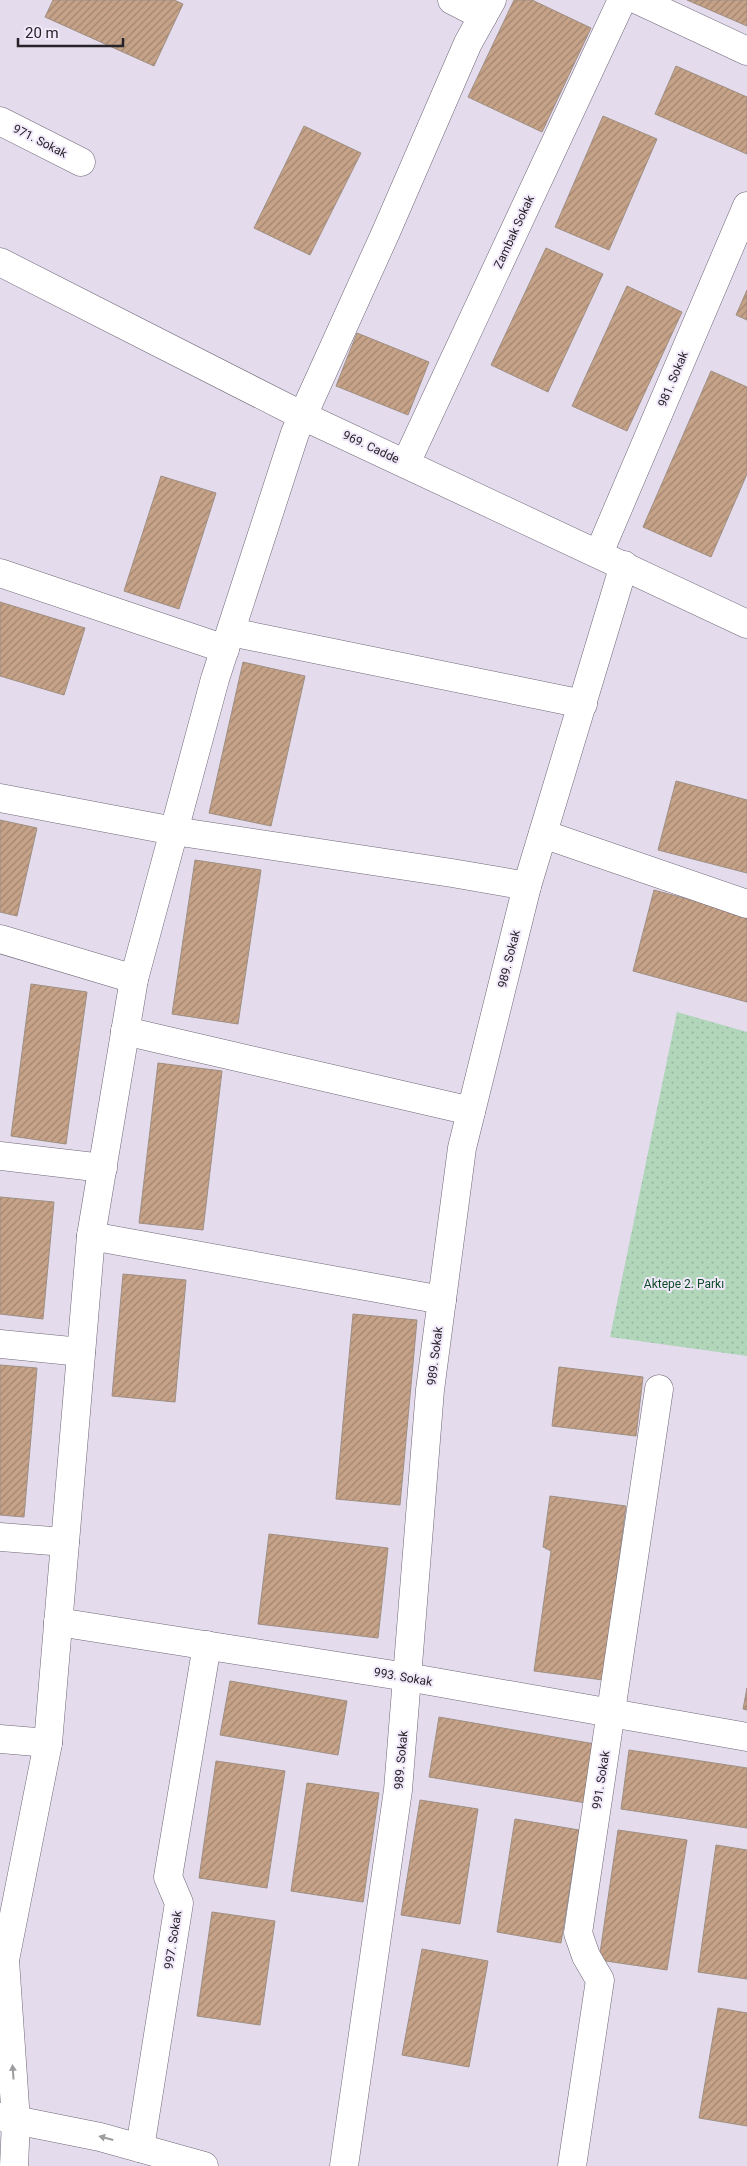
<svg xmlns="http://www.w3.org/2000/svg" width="747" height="2166" viewBox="0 0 747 2166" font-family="Roboto,sans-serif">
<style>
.park{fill:url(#park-dots)}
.building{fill:url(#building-hatch);stroke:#9f8f83}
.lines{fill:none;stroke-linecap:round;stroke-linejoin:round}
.street-casing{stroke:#6f6777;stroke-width:29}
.secondary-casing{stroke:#6f6777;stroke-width:29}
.street{stroke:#fff;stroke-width:28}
.secondary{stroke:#fff;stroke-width:28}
.oneway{fill:#9d9c9f}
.labels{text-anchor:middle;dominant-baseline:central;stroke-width:4;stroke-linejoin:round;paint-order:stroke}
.street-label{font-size:12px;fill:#262329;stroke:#f1e8fa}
.park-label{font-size:12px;fill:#0e4c28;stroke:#f1e8fa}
</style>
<defs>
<pattern id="park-dots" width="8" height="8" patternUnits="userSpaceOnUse" patternTransform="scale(1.25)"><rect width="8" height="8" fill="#b1d6ba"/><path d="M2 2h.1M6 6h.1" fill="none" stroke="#98b7a0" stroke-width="1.8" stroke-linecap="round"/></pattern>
<pattern id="building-hatch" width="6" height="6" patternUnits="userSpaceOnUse" patternTransform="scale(1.25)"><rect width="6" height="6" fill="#c6a388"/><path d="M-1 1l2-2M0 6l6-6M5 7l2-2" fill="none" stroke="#a1846f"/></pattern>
</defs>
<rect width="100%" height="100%" fill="#e4dbed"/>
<polygon class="park" points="677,1012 747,1032 747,1356 610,1337"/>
<g class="building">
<polygon points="53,0 174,0 183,4 154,66 45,17"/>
<polygon points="514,0 532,0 591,28 542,132 468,97"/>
<polygon points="687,0 747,0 747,26"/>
<polygon points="676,66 747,97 747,154 655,114"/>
<polygon points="603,116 657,139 609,250 555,227"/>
<polygon points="304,126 361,153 310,255 254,228"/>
<polygon points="546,248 603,274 548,392 491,365"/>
<polygon points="627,286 682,312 627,431 572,406"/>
<polygon points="747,290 747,320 736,315"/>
<polygon points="357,333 429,362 408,415 336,386"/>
<polygon points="711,371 747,387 747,474 711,557 643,527"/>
<polygon points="161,476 216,493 179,609 124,591"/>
<polygon points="0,602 85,628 64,695 0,676"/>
<polygon points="243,662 305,676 271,826 209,813"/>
<polygon points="676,781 747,800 747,873 658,850"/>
<polygon points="0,820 37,828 17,916 0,912"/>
<polygon points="195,860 261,870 238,1024 172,1014"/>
<polygon points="654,890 747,915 747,1002 633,971"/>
<polygon points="31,984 87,992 66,1144 11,1136"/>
<polygon points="158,1063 222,1071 203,1230 139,1223"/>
<polygon points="0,1197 54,1202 43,1319 0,1314"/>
<polygon points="123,1274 186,1280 175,1402 112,1396"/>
<polygon points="353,1314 417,1320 400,1505 336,1499"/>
<polygon points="0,1365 37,1368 24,1517 0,1515"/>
<polygon points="559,1367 643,1377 636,1436 552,1426"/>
<polygon points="550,1496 626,1506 603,1680 534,1671 551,1551 543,1547"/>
<polygon points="269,1534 388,1548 378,1638 258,1624"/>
<polygon points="230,1681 347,1701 338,1755 220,1735"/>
<polygon points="747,1688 747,1710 743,1709"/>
<polygon points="439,1717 595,1744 586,1803 429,1777"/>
<polygon points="629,1750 747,1768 747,1828 621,1809"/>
<polygon points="216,1761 285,1771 267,1888 199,1878"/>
<polygon points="307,1783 379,1793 363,1902 291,1891"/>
<polygon points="420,1800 478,1809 460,1924 401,1915"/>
<polygon points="515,1819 579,1830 561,1943 497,1932"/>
<polygon points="618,1830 687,1840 667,1970 599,1960"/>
<polygon points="716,1845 747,1850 747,1979 698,1972"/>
<polygon points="212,1912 275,1921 260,2025 197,2016"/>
<polygon points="422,1949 488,1961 469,2067 402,2055"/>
<polygon points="718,2008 747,2013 747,2126 699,2118"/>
</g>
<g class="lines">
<defs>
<g id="street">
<polyline points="452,0 483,16"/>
<polyline points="638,0 747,51"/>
<polyline points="0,121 81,162"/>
<polyline points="406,463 622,0"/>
<polyline points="599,553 747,206"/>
<polyline points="0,573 225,649"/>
<polyline points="231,632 583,704"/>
<polyline points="0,798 174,831 452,873 527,886"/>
<polyline points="543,834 747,904"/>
<polyline points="0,939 134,979"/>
<polyline points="125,1031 471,1111"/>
<polyline points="0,1156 103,1168"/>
<polyline points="91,1236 442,1300"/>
<polyline points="0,1344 81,1352"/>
<polyline points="0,1537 65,1542"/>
<polyline points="58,1622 407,1677 747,1737"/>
<polyline points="0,1739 48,1743"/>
<polyline points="140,2148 179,1903 168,1877 207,1645"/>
<polyline points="344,2166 398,1790 430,1390 462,1148 527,886 624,565"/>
<polyline points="572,2166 600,1980 586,1956 578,1933 659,1389"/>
</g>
<g id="secondary">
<polyline points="0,262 303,416 747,624"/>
<polyline points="5,1960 16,2121 14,2166"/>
<polyline points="0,1973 5,1960 48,1743 91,1236 134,979 215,679 295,433 386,232 468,43 492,0"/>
<polyline points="0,2117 100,2137 204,2166"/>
</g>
</defs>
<use href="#street" class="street-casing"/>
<use href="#secondary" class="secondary-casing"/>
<use href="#street" class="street"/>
<use href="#secondary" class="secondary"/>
</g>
<defs><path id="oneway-solid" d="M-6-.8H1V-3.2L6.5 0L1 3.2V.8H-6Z" transform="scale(1.25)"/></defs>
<g class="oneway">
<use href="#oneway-solid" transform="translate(13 2072) rotate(-94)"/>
<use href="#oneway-solid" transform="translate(106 2138) rotate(-165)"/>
</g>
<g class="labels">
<g class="street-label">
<text transform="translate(40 141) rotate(27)">971. Sokak</text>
<text transform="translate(514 232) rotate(-65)">Zambak Sokak</text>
<text transform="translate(673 379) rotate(-67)">981. Sokak</text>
<text transform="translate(371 447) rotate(25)">969. Cadde</text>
<text transform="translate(509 959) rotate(-76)">989. Sokak</text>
<text transform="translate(435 1356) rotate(-83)">989. Sokak</text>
<text transform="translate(403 1677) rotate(10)">993. Sokak</text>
<text transform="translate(401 1760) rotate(-85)">989. Sokak</text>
<text transform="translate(601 1780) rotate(-81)">991. Sokak</text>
<text transform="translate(173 1940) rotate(-81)">997. Sokak</text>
</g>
<g class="park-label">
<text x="684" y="1284">Aktepe 2. Parkı</text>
</g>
</g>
<path d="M18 38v8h105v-8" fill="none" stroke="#262329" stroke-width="2.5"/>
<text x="25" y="38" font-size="15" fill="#262329" stroke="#f1e8fa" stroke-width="4" paint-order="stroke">20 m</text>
</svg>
